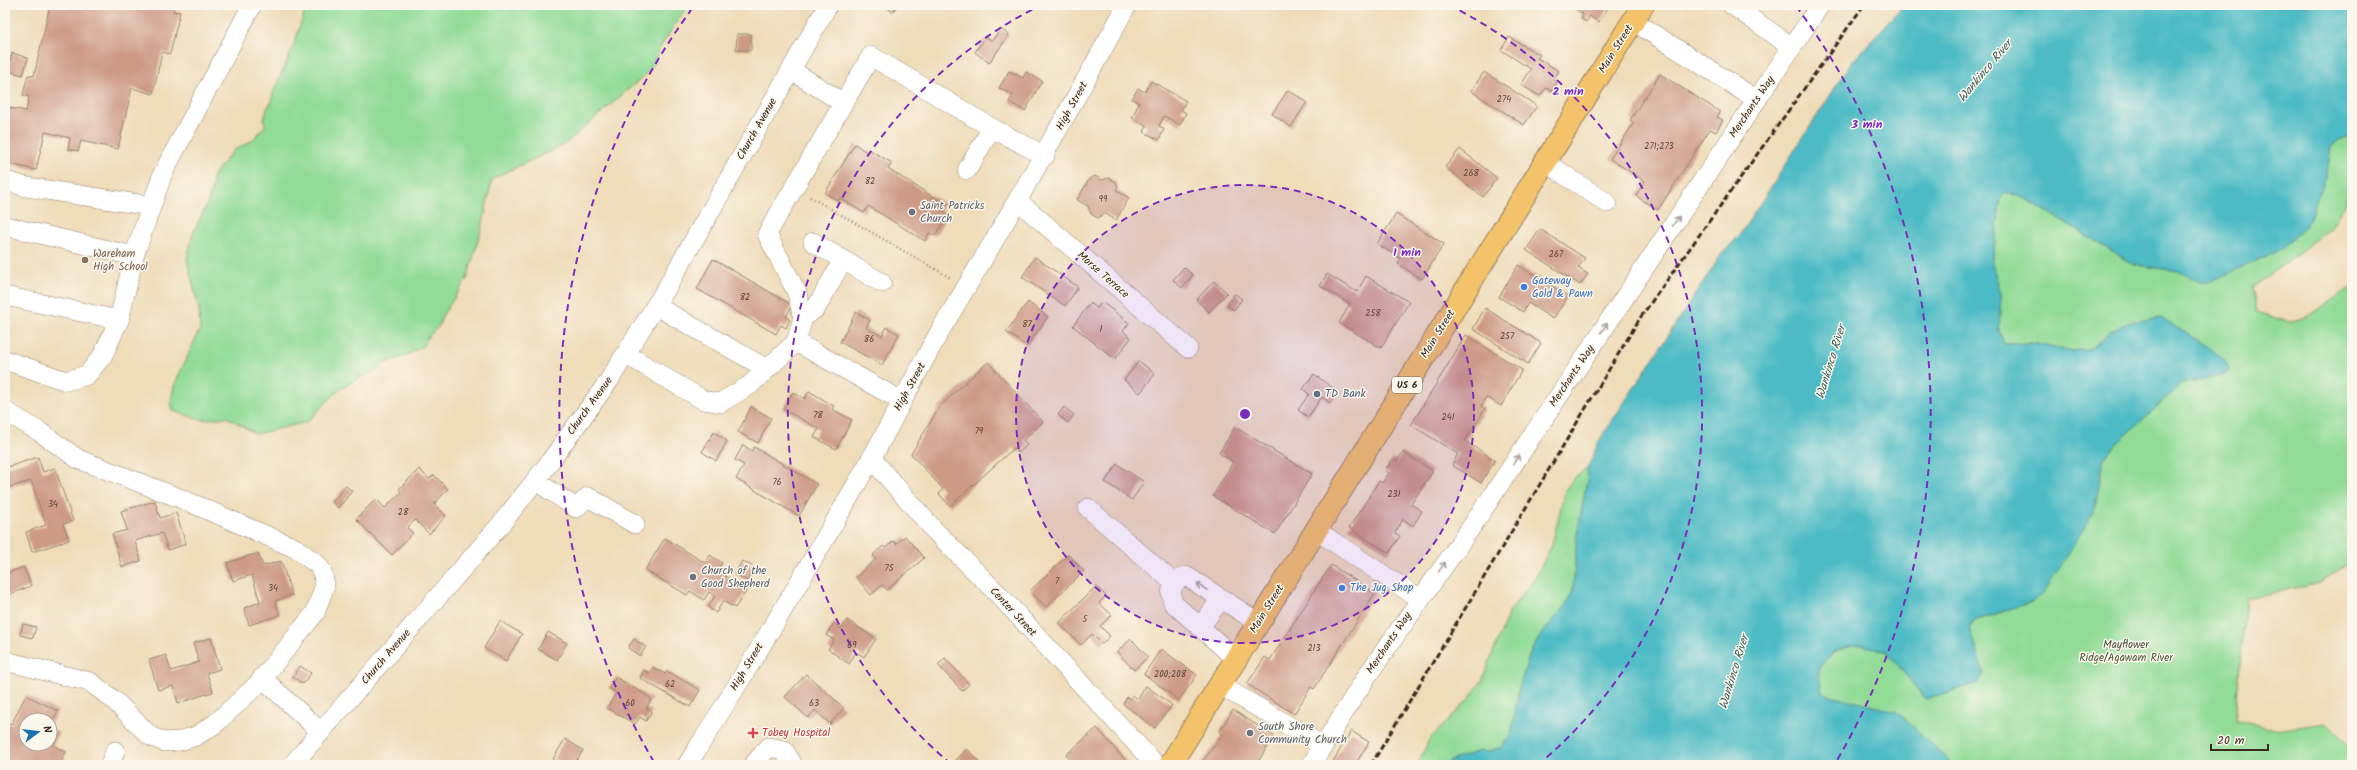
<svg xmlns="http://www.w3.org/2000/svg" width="2357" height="770" viewBox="0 0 2357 770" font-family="Kalam,sans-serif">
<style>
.green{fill:#91db97;stroke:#66825a}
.water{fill:#4dbbc5;stroke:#447272}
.building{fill:#cd9a86}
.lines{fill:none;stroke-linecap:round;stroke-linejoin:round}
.minor-casing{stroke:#95836c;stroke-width:20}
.major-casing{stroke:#95836c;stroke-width:24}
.path{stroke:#95836c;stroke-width:2.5;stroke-dasharray:1 3;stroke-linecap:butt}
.minor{stroke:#fff;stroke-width:19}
.major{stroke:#f3c26a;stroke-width:22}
.rail{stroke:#3b2a1e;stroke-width:3;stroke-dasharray:6 3;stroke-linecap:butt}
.oneway{stroke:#a79f9a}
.ring{fill:none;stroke:#7b2cbf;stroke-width:2;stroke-dasharray:7 5}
.worship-dot{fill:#6b7280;stroke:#fbf7ec;stroke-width:1.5}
.education-dot{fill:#8d6e63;stroke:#fbf7ec;stroke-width:1.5}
.shop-dot{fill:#3f7fe0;stroke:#fbf7ec;stroke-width:1.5}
.service-dot{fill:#5c6f8a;stroke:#fbf7ec;stroke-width:1.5}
.health-dot{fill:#e0444e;stroke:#fbf7ec;stroke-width:1.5}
.labels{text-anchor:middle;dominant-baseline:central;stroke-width:3;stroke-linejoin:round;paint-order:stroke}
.number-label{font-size:9px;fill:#604638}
.shield{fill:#fbf7ec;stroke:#75685c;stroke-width:1}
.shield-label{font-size:10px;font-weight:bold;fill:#3b2a1e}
.street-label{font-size:11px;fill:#3b2a1e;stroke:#fbf7ec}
.worship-label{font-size:11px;fill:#5b616d;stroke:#fbf7ec;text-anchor:start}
.education-label{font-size:11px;fill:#785e54;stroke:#fbf7ec;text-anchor:start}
.shop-label{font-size:11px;fill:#366cbe;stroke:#fbf7ec;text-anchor:start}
.service-label{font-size:11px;fill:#4e5e75;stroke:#fbf7ec;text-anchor:start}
.park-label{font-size:11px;fill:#50563c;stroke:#fbf7ec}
.health-label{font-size:11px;fill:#be3a42;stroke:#fbf7ec;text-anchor:start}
.water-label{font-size:12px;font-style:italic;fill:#415d58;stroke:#fbf7ec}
.centre{fill:#7b2cbf;stroke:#fbf7ec;stroke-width:2}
.ring-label{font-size:12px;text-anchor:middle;font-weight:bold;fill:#7b2cbf;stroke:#fbf7ec;stroke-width:3;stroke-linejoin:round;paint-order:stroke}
</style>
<rect width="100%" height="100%" fill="#fbf7ec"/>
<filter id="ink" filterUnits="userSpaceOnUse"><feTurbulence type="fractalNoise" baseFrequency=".025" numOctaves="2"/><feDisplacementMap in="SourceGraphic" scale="8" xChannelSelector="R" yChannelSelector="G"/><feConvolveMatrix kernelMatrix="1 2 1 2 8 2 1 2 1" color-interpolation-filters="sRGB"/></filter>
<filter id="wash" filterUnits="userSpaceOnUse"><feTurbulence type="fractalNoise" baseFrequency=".012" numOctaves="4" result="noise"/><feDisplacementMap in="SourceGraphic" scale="16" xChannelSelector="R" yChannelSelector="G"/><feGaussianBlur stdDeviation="0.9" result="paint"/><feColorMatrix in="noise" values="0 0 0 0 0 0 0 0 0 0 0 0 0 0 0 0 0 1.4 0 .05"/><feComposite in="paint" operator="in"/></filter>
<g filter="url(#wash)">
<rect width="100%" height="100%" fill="#efdcb9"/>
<g class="green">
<polygon points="307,5 688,5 661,46 654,63 645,75 565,144 492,179 483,223 467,279 442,316 439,326 428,337 423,346 405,356 384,363 378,370 361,377 339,390 307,422 256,434 227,417 202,420 173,411 171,401 174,386 200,329 199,310 187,259 193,233 208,202 213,186 213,175 233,151 253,140 265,125 264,120 267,108 272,102 273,93 293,47"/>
<polygon points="2352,135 2352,189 2331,228 2252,288 2257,312 2288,322 2308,316 2352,287 2352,561 2321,583 2246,598 2235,721 2254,723 2274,730 2328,723 2352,749 2352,765 1852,765 1822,693 1818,669 1834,651 1861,644 1887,652 1922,695 1979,656 1970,628 1973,621 2006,611 2110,450 2181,384 2225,375 2110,331 2090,349 2070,351 2031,343 2004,344 1999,330 2001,294 1992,264 2001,197 2006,192 2026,199 2135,265 2178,271 2200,282 2326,178 2331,147 2339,140"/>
<polygon points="1587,469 1588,475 1577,535 1573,591 1564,608 1543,632 1531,651 1519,688 1511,736 1500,748 1487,752 1480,751 1450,761 1446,765 1417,765 1429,740 1467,701 1482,681 1509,612 1535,578 1552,545 1565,490 1574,478"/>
</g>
<polygon class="water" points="1904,5 2352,5 2352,135 2339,140 2331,147 2326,178 2305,227 2282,249 2209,282 2200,282 2178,271 2135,265 2026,199 2006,192 2001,197 1992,264 2001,294 1999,330 2004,344 2031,343 2070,351 2090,349 2110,331 2130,322 2161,318 2209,347 2225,361 2228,370 2225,375 2181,384 2110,450 2104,460 2094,512 2043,594 2032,602 1973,621 1970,628 1984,674 1978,683 1926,699 1887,652 1861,644 1834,651 1818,669 1822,693 1897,712 1954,765 1446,765 1450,761 1480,751 1487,752 1500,748 1511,736 1519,688 1531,651 1543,632 1564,608 1573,591 1577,535 1588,475 1587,469 1599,441 1721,255 1739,236 1852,62"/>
<g id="blocks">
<g class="building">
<polygon points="50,5 174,5 173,11 180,12 170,54 162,52 153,94 132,88 118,149 81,141 78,151 68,149 70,138 45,132 36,170 5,163 5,107 26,111 29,97 23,95 28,75 34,76"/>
<polygon points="883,5 897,5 893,12"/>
<polygon points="1569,5 1610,5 1599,22 1590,16 1586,22 1581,18 1583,14"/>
<polygon points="1001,29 1009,35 989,63 975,52 986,37 992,41"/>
<polygon points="737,34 751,34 751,50 736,50"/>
<polygon points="1509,37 1540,55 1537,58 1559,71 1553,80 1557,82 1552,91 1546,88 1540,96 1521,85 1531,69 1501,50"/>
<polygon points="12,53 28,58 23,75 8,71"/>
<polygon points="1009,71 1023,78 1026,72 1042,81 1025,111 1009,102 1013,95 999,88"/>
<polygon points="1484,72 1537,106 1524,125 1471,91"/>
<polygon points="1660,74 1720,112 1717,117 1723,120 1716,132 1710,129 1658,210 1636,196 1645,181 1610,159 1634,123 1630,120"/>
<polygon points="1151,81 1186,101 1181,110 1186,113 1180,125 1164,116 1159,126 1164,129 1159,140 1144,132 1147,126 1132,118 1139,103 1132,99 1138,88 1145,92"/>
<polygon points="1288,90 1307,102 1291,127 1272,114"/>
<polygon points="855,144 868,153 870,150 892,163 888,169 945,204 941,210 948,214 935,236 929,233 925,241 868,206 864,213 840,198 838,201 825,193"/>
<polygon points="1460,149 1497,178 1483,197 1445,167"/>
<polygon points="1095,176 1102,180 1109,178 1116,182 1118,187 1116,190 1129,198 1116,220 1104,213 1098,218 1091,214 1088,206 1077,200 1090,178"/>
<polygon points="1396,214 1444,244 1422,279 1398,264 1401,259 1377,244"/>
<polygon points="1540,229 1585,258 1578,268 1588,274 1580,285 1526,250"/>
<polygon points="1035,257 1078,287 1065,306 1022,277"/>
<polygon points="713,259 792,305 786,317 790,320 786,328 781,325 776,334 697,289"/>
<polygon points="1518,265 1568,296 1553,319 1528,303 1523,312 1499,297"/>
<polygon points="1184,267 1193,275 1182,288 1173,280"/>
<polygon points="1327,274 1357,292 1366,276 1409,302 1381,348 1339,323 1350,304 1320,286"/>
<polygon points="1214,281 1227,293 1209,312 1196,300"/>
<polygon points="1235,294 1242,299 1234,310 1227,305"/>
<polygon points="1028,302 1048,317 1027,346 1006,332"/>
<polygon points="1102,302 1129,323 1123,331 1131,338 1115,359 1073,326 1090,303 1097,308"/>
<polygon points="1485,308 1541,343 1528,364 1473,329"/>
<polygon points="856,312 870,320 866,328 882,336 886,327 899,334 882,365 840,342"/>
<polygon points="1466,335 1522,370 1501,406 1486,397 1481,406 1485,409 1465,441 1495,460 1481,483 1452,465 1458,454 1411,425"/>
<polygon points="1139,361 1155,374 1140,393 1124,380"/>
<polygon points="988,362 1043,422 1023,440 1027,445 1018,453 1014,448 950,506 939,494 943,489 911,454 940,406"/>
<polygon points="1314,374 1338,392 1330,403 1322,397 1308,417 1298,410 1309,394 1303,389"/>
<polygon points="809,391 834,406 832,409 852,420 836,449 814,437 819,429 783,409 793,392 805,399"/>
<polygon points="751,407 771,418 758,443 738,432"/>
<polygon points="1064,407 1074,415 1068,423 1058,415"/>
<polygon points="1235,427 1312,474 1275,534 1213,496 1233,462 1219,453"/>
<polygon points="714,432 727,441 716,461 702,452"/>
<polygon points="743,445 752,451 754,447 817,484 799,516 736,479 744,465 735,460"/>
<polygon points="1403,452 1433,471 1411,504 1422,511 1413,526 1403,519 1395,533 1400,536 1389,553 1349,528 1379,481 1382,483 1389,473 1385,470 1393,459 1397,461"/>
<polygon points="38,457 43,472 55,468 73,521 63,524 69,540 32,552 26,532 46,525 31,481 10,487 5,468"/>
<polygon points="1117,464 1144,482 1132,500 1105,482"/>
<polygon points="419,469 429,479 434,475 448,489 434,504 446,516 429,534 415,520 407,528 413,533 392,555 356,519 376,499 385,508 401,492 399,489"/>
<polygon points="346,486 352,491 338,508 332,502"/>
<polygon points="155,501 160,518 176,513 186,544 168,550 162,533 135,541 141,561 122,567 112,534 127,530 121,511"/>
<polygon points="905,536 924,558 887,590 882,585 871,595 856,577 876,559 873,555 883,546 885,548 894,541 896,544"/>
<polygon points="665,538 705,563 710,555 722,563 717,571 747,590 735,608 723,601 716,613 708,607 715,596 709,592 704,600 690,591 687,595 645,570"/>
<polygon points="258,553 263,566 281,561 292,595 275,601 280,615 249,625 244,608 260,602 252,575 233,581 227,563"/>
<polygon points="1068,555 1084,571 1046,607 1030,591"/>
<polygon points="742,561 754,567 747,581 735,574"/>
<polygon points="1331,565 1375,593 1314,689 1311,687 1294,714 1247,684 1265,657 1270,660"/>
<polygon points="24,567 31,586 5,596 5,574"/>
<polygon points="1096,586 1106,596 1099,603 1112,615 1100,626 1110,636 1102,644 1092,634 1081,645 1059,623"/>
<polygon points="847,620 876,639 864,657 856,652 849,664 828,649 834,640 826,635 834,623 841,629"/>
<polygon points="500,621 522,634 506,661 484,648"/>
<polygon points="23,624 36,627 33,638 20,635"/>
<polygon points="548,632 567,643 557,660 538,649"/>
<polygon points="211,638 220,669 207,673 213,692 178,703 173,686 158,690 149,660 166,655 171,671 199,662 193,643"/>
<polygon points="634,639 646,647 640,656 628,648"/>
<polygon points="1131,639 1148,657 1134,670 1117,652"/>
<polygon points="1161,649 1197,675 1179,700 1144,674"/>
<polygon points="945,658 969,684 962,691 938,665"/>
<polygon points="300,666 311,673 303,684 293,677"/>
<polygon points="653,667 665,674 667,671 700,690 690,707 640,678 644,670 649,673"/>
<polygon points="806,674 844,708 830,724 815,710 808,718 785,697"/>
<polygon points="616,677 652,699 646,708 652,711 646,721 640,717 635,724 607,708 616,693 609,688"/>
<polygon points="1146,686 1172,705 1155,728 1123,704 1127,697 1130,699 1133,695 1138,699"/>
<polygon points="26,695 58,711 50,726 50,720 26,720 26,744 50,744 50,728 59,733 53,745 66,752 60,765 11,765 5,762 5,721 11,725"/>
<polygon points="1233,710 1274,736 1256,765 1200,765 1223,734 1219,732"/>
<polygon points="1097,728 1128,763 1129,765 1075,765 1066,755"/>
<polygon points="1351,731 1369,742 1355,765 1331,765"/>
<polygon points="565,739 583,750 574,765 563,765 553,759"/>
<polygon points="967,749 979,761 976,765 951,765"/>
</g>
</g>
</g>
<g filter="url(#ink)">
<use href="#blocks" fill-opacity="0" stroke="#95836c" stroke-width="1"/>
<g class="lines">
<defs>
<g id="minor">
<polyline points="1732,5 1792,47"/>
<polyline points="1633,21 1757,100"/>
<polyline points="791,70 843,103"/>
<polyline points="1545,162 1607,203"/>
<polyline points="967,170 992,128"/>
<polyline points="5,181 27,187 151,206"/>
<polyline points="1018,201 1188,348"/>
<polyline points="5,226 134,256"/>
<polyline points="813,242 882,283"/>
<polyline points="5,296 119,320"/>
<polyline points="656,306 767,369"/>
<polyline points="803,318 816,308 843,260"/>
<polyline points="796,342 803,318 797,293 767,234 871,56 992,128 1045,156"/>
<polyline points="627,355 703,400 720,403 750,385 796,342 902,401"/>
<polyline points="5,360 66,381 87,375 103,355 119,320 134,256 163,173 252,5"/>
<polyline points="5,411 40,432 78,459 182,499 295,548 317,564 322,571 325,585 315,613 258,684 215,724 196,736 180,741 164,742 150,736 115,701 90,682 5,661"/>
<polyline points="871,458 935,531 1001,597 1156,765"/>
<polyline points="536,481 576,508 588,497 635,524"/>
<polyline points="1088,508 1174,583"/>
<polyline points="1317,531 1420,599"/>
<polyline points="1200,627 1221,599"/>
<path d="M1236,659L1173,603C1169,591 1172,580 1186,576L1259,623"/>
<polyline points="262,678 321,732"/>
<polyline points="1220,685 1323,746"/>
<polyline points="110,765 115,751"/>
<polyline points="292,765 501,524 546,467 608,382 666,289 828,5"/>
<path d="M687,765C751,665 812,562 871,459C897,413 920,365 947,319C1010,216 1069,111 1127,5"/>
<polyline points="753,765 769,747 784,750 793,765"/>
<polyline points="1311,765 1367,676 1472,526 1820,5"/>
</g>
<polyline id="major" points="1170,765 1643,5"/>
</defs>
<use href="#minor" class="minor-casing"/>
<use href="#major" class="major-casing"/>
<polyline class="path" points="810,197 951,278"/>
<use href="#minor" class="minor"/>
<use href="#major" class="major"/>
<polyline class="rail" points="1371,765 1640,318 1864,5"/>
</g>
<defs><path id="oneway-shaft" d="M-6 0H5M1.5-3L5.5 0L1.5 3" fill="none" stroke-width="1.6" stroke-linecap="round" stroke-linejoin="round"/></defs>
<g class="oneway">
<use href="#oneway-shaft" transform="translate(1676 221) rotate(-56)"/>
<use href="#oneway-shaft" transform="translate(1604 328) rotate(-56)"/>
<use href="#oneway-shaft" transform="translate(1516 460) rotate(-56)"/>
<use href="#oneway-shaft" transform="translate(1442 567) rotate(-55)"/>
<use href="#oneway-shaft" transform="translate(1202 587) rotate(-148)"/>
</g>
</g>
<circle cx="1245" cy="414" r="229" fill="#7b2cbf" fill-opacity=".12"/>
<g class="ring">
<circle cx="1245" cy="414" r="229"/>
<path d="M951 764A457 457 0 0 1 1041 5M1449 5A457 457 0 0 1 1539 764"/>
<path d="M654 762A686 686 0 0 1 694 6M1796 6A686 686 0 0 1 1836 762"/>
</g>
<g class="worship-dot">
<circle cx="912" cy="212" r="4"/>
<circle cx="693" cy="577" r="4"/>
<circle cx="1250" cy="733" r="4"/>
</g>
<circle class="education-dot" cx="85" cy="260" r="4"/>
<g class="shop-dot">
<circle cx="1524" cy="287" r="4"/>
<circle cx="1342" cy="588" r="4"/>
</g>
<circle class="service-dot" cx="1317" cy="394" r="4"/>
<path class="health-dot" d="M751 727h4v4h4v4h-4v4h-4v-4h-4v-4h4z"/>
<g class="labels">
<g class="number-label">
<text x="1504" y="99">274</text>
<text x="1659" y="146">271;273</text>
<text x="1471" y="173">268</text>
<text x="870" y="181">82</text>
<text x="1103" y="199">99</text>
<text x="1556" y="254">267</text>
<text x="745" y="297">82</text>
<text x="1373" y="313">258</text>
<text x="1027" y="324">87</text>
<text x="1101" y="329">1</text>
<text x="1507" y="336">257</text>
<text x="869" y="339">86</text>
<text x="818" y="415">78</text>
<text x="1448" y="417">241</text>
<text x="979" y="431">79</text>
<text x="777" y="482">76</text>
<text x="1394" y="494">231</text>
<text x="53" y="504">34</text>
<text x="403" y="512">28</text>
<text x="889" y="568">75</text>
<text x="1057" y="581">7</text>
<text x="273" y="588">34</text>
<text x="1085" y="619">5</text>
<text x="852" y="645">69</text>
<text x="1314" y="648">213</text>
<text x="1170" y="674">200;208</text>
<text x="670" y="684">62</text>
<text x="630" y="703">60</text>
<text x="814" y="703">63</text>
</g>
<rect class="shield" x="1392" y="377" width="30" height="16" rx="3"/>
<g class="shield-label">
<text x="1407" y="385">US 6</text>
</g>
<g class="street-label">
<text transform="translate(1616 49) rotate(-58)">Main Street</text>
<text transform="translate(1072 106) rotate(-61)">High Street</text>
<text transform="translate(1752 107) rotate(-56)">Merchants Way</text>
<text transform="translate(757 129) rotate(-60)">Church Avenue</text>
<text transform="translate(1103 275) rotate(41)">Morse Terrace</text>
<text transform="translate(1438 334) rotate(-58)">Main Street</text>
<text transform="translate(1572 376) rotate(-56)">Merchants Way</text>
<text transform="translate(910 387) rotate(-61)">High Street</text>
<text transform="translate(590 406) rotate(-54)">Church Avenue</text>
<text transform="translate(1267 609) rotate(-58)">Main Street</text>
<text transform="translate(1013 612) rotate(47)">Center Street</text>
<text transform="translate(1389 643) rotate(-56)">Merchants Way</text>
<text transform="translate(386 657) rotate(-49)">Church Avenue</text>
<text transform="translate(747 667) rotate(-59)">High Street</text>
</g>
<g class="worship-label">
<text x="920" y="206">Saint Patricks<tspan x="920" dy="13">Church</tspan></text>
<text x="701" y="571">Church of the<tspan x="701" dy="13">Good Shepherd</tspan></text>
<text x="1258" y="727">South Shore<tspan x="1258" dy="13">Community Church</tspan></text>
</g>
<g class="education-label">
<text x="93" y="254">Wareham<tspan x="93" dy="13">High School</tspan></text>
</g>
<g class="shop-label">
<text x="1532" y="281">Gateway<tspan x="1532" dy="13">Gold &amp; Pawn</tspan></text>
<text x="1350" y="588">The Jug Shop</text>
</g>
<g class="service-label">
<text x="1325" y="394">TD Bank</text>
</g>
<g class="park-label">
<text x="2126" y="645">Mayflower<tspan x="2126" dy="13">Ridge/Agawam River</tspan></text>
</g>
<g class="health-label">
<text x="762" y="733">Tobey Hospital</text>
</g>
<g class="water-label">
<text transform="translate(1985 71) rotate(-50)">Wankinco River</text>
<text transform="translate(1831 362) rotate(-73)">Wankinco River</text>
<text transform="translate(1734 672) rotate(-73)">Wankinco River</text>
</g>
</g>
<circle cx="1245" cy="414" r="6" class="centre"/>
<g class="ring-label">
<text x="1568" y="95">2 min</text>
<text x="1867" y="128">3 min</text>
<text x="1407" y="256">1 min</text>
</g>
<rect width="2357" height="770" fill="none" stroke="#fbf7ec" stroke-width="20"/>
<g transform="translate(38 732) rotate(75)"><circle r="19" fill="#fbf7ec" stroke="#aea59a"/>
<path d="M0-3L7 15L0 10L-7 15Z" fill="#1f6fb2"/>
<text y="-6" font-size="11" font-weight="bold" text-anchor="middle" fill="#3b2a1e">N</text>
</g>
<path d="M2211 744v6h57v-6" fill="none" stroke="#3b2a1e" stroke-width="2"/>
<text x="2217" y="744" font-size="12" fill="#3b2a1e" stroke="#fbf7ec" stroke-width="3" paint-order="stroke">20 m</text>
</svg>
